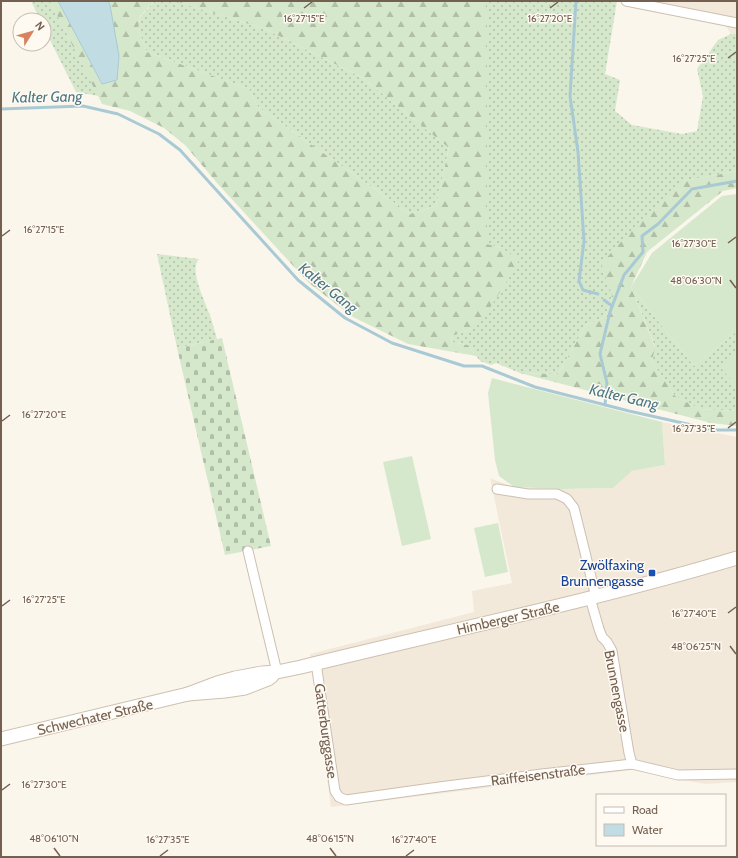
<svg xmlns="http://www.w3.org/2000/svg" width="738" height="858" viewBox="0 0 738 858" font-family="Cabin,sans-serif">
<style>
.residential{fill:#f2e9db}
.grass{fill:url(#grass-dots)}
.forest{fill:url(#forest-firs)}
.cemetery{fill:url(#cemetery-stones)}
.garden{fill:#d5e8cb}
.water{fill:#c2dce3;stroke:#a9cad4}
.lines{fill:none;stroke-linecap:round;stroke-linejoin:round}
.stream{stroke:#a9cad4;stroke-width:3}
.minor-casing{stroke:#cdbfb2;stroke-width:11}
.secondary-casing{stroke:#cfc0b0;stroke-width:15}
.minor{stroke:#fff;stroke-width:9}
.secondary{stroke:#fff;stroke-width:13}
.ticks{fill:none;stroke:#746051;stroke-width:1.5}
.transit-dot{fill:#1a4fb4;stroke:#fefaf2;stroke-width:1.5}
.labels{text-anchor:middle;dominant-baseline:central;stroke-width:3;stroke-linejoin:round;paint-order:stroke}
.transit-label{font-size:14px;fill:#164399;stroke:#fefaf2;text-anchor:end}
.street-label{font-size:14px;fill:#746051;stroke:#fefaf2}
.water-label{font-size:15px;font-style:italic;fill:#4c7885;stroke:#fefaf2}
.ticks-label{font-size:10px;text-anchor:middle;fill:#746051;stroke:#fefaf2;stroke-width:3;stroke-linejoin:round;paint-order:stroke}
</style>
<defs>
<pattern id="grass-dots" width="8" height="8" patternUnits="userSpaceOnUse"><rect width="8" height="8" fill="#d5e8cb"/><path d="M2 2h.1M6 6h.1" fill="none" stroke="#b1bfa7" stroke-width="1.8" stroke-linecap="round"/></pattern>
<pattern id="forest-firs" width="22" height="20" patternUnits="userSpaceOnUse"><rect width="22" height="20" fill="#d5e8cb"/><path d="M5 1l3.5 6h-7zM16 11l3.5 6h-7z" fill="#b1bfa7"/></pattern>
<pattern id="cemetery-stones" width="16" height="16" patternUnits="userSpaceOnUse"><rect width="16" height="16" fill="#d5e8cb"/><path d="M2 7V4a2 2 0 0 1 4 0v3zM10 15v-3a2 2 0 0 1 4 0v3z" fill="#b1bfa7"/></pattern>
</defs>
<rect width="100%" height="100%" fill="#fbf6ec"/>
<g class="residential">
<polygon points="616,1 737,1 737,34 731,34 724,23"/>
<polygon points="662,422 737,437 737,782 705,784 631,770 331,807 310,654 474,612 472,591 512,583 490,478 514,487 562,489 613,488 632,471 665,465"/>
</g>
<g class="grass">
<polygon points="31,1 50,1 99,96 76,92 44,28 44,20 40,20"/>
<polygon points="155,1 175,1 265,29 363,78 449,148 436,206 410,214 258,107 249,89 147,52 138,29 140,17"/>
<polygon points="487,1 617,1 605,74 620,80 615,111 632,125 682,134 697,131 703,96 697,69 718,40 731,34 737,34 737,171 684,181 612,295 605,317 586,325 558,374 520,373 496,363 491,365 480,361 468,345 451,342 452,336 472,329 502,248 487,244"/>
<path d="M157,254L199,259C188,270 207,305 211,318C213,325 215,332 217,339L177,348Z"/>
<polygon points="631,287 694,366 737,331 737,411 700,409 675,396 652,362 655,346"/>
</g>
<g class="forest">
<polygon points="50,1 58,1 102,84 110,5 108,1 155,1 140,16 138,29 147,52 249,89 258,107 410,214 436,206 449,148 363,78 265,29 175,1 487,1 487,244 502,248 519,260 511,275 484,317 472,329 452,336 451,342 468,345 476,356 408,344 353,317 309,283 217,183 185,145 164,128 130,111 102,104"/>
<polygon points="737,171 737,188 723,191 647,252 631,287 655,347 652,362 675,396 700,409 737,411 737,426 711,423 520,373 558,374 586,325 605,317 612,295 601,264 639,222 684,181"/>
</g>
<polygon class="cemetery" points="222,338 271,546 225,555 177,348"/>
<g class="garden">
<polygon points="737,194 737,331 694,366 631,287 652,253 722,196"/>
<polygon points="737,353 737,387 720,367"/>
<polygon points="492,378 662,422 665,465 632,471 613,488 562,489 514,487 499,476 495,460 488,393"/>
<polygon points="412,456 431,539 402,546 383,462"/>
<polygon points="498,523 508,572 485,577 474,528"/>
</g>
<polygon class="water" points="58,1 108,1 110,5 119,56 117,80 102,84"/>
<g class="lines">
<g class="stream">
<polyline points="576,1 570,96 578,152 584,241 579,281 583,290 598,294"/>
<polyline points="1,109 83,106 118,114 159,134 180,150 298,280 345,318 392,343 464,366 482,366 535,387 629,411 714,430 737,430"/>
<polyline points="604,300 612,306"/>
<polyline points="605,405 607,383 600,354 610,312 624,275 643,252 642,236 658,224 692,189 737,181"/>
</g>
<defs>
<g id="minor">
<polyline points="626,1 737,23"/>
<polyline points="497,489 528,494 557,494 567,499 574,508 596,597"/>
<polyline points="248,551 277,672"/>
<polyline points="590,598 599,629 602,637 607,642 612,651 629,753 632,764"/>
<polyline points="316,663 335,791 339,797 346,800 439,787 542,774 632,764 678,775 737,774"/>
</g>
<g id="secondary">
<path d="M188,694L217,683L235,678L262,673L277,672L301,667C447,631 593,601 737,558"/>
<polyline points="1,739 188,694 225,691 245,688 268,679 272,676"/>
</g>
</defs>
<use href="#minor" class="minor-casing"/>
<use href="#secondary" class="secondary-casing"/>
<use href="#minor" class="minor"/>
<use href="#secondary" class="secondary"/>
</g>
<path class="ticks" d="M304,8L312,2M550,8L558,2M728,58L736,52M2,236L10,230M728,243L736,237M730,280L736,288M2,421L10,415M728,428L736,422M2,606L10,600M728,613L736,607M730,646L736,654M2,790L10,784M54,848L60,856M330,848L336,856M160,856L168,850M406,856L414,850"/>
<rect class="transit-dot" x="648" y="569" width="8" height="8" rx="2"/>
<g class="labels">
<g class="transit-label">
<text x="644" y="565">Zwölfaxing<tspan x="644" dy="16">Brunnengasse</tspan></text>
</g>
<g class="street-label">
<text transform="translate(508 618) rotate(-13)">Himberger Straße</text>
<text transform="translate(617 691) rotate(79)">Brunnengasse</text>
<text transform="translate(95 717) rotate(-13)">Schwechater Straße</text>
<text transform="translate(326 731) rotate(82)">Gatterburggasse</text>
<text transform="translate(538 775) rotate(-7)">Raiffeisenstraße</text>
</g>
<g class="water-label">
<text transform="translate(47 97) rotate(-1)">Kalter Gang</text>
<text transform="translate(328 288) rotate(39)">Kalter Gang</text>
<text transform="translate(624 397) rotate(13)">Kalter Gang</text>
</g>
</g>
<g class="ticks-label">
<text x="304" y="22">16°27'15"E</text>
<text x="550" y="22">16°27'20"E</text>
<text x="694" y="62">16°27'25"E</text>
<text x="44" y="233">16°27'15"E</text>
<text x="694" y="247">16°27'30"E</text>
<text x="696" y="284">48°06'30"N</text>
<text x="44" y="418">16°27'20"E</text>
<text x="694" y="432">16°27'35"E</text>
<text x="44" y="603">16°27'25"E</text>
<text x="694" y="617">16°27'40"E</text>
<text x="696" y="650">48°06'25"N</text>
<text x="44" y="788">16°27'30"E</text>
<text x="54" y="842">48°06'10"N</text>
<text x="330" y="842">48°06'15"N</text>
<text x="168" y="843">16°27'35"E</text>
<text x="414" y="843">16°27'40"E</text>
</g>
<rect width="738" height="858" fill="none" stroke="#746051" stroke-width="4"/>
<rect x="596" y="794" width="130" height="52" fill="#fefaf2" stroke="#c7bcb2"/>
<rect x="604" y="807" width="20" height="6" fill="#ffffff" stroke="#c7bcb2"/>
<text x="632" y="814" font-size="12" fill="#746051">Road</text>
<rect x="604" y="824" width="20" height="12" fill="#c2dce3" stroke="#c7bcb2"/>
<text x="632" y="834" font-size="12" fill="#746051">Water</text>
<g transform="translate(32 32) rotate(53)"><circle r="19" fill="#fefaf2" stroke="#c7bcb2"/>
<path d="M0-3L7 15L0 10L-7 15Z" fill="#d8825f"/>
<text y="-6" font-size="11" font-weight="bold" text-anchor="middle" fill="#746051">N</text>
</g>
</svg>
